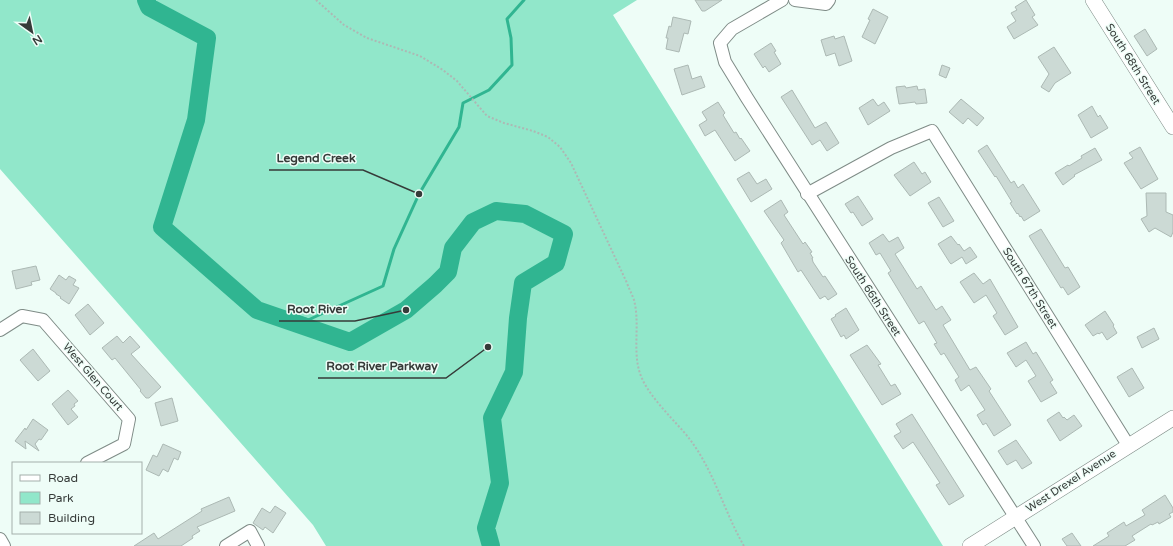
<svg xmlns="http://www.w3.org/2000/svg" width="1173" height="546" viewBox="0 0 1173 546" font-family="'Varela Round',sans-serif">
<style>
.green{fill:#91e7ca}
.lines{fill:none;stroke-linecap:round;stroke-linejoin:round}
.stream{stroke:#30b591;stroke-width:3}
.river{stroke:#30b591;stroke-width:18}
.building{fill:#ccdad5;stroke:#acb9b4}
.minor-casing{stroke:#7f8c87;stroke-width:14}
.tertiary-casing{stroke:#7f8c87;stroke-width:16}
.path{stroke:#adb8b4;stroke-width:2;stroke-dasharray:2 2;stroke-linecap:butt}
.minor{stroke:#fff;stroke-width:12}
.tertiary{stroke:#fff;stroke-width:15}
.labels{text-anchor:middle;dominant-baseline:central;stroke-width:3;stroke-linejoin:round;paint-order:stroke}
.street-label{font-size:11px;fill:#363b39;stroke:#eefdf7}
.leader{fill:none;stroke:#363b39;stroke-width:1.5}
.callout-dot{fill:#363b39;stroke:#eefdf7;stroke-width:1.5}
.callout-label{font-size:12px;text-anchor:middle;font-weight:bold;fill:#363b39;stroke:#eefdf7;stroke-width:3;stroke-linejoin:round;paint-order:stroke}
</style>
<rect width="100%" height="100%" fill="#eefdf7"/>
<polygon class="green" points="0,0 637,0 613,15 943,546 326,546 313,525 0,169"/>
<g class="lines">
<polyline class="stream" points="275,316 293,315 308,320 383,286 394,249 419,194 459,127 463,103 489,90 512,65 511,38 507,19 524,0"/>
<polyline class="river" points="146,0 149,7 207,38 196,120 162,227 257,310 350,342 406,310 435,285 448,272 453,248 473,222 496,211 525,214 564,234 556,263 523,283 518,318 514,372 492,418 500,483 486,528 491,546"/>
</g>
<g class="building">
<polygon points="695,0 722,0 705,11 702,11"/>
<polygon points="1026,0 1035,15 1032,17 1038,25 1014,39 1007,27 1016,21 1011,13 1017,10 1015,7"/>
<polygon points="873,9 888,17 875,44 862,37 870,20 868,19"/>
<polygon points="673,17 691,21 688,34 684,33 679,52 666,49 668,38 666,38 669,26 671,27"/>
<polygon points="1145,29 1157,49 1147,56 1134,36"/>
<polygon points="834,36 835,39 844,36 852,61 839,66 835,53 826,56 821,40"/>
<polygon points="771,43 776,51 774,52 781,64 769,72 765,66 763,68 754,54"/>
<polygon points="1054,47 1071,73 1055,83 1049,92 1041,87 1049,74 1038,57"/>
<polygon points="688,65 692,79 701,76 705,87 682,95 674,69"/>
<polygon points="942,65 950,68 946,78 939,75"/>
<polygon points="905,86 906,88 917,86 918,90 925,89 927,103 916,104 915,102 899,104 896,87"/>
<polygon points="792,90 815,128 826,122 839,143 827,151 820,140 812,145 781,97"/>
<polygon points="873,99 878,106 884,102 890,111 868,125 859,108"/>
<polygon points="961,99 984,118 977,126 968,118 963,124 949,112"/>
<polygon points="718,102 725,113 723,115 734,133 736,132 740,139 741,138 750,151 735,161 715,130 705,136 699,125 707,120 702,112"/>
<polygon points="1092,106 1098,117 1100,115 1108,128 1091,138 1078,115"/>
<polygon points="987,145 1011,183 1014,181 1018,188 1023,184 1040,211 1024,221 1021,216 1020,217 1018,213 1017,214 1010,203 1012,202 996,176 995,177 978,151"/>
<polygon points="1140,147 1158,179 1141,189 1124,163 1133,158 1129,153"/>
<polygon points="1095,148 1102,160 1074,175 1075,176 1063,185 1055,173 1068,165 1069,166 1082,158 1081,156"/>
<polygon points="914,162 922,174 925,172 931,182 910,196 894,175"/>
<polygon points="749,172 757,184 766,179 772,189 751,202 737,179"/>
<polygon points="1146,193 1166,193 1166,212 1173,215 1173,232 1171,237 1155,228 1149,232 1141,219 1147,216"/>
<polygon points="858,196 873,219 862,226 853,212 851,213 845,204"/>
<polygon points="939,197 954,221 943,227 928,203"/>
<polygon points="781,200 788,212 784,215 803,244 805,242 812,252 810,253 813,258 812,258 813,262 823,277 825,276 837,294 828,300 825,296 820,299 801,270 798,272 781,243 784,240 764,211"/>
<polygon points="1041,229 1065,268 1068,267 1080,287 1068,295 1063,287 1061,288 1029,236"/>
<polygon points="883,234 889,242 898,237 904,248 895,254 917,289 921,286 936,310 942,306 951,320 943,325 970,370 976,367 991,389 989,391 1011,425 994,436 986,423 983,425 977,415 985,410 969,385 961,391 955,380 959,377 944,353 941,355 934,344 937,343 924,321 919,324 888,273 891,271 880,253 876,255 869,243"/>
<polygon points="951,236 958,245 959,244 964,251 970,247 977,257 966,264 962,257 951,264 950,263 938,244"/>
<polygon points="36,266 40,280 31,282 32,285 16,289 12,271"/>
<polygon points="974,273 983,284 990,279 1018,327 1005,335 993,316 997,313 986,295 974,303 960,282"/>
<polygon points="59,275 66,280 69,276 76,280 73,285 79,288 69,304 60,298 61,297 56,294 56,293 50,289"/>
<polygon points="88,304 104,323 90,335 75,315"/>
<polygon points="846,308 859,330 846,339 844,335 841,337 831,319 836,316 835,315"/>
<polygon points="1105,311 1114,325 1113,326 1117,333 1107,340 1102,332 1099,334 1098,333 1093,336 1085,325"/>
<polygon points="1154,328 1159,339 1142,348 1137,337"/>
<polygon points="117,336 123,343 130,336 140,347 131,354 161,387 149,398 146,398 140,391 141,390 115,358 112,360 102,348"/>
<polygon points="1026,342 1033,354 1036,352 1053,380 1050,382 1057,393 1041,402 1028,381 1036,376 1026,360 1016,367 1007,353"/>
<polygon points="867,345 881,364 878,365 891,386 895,384 901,394 882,405 850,355"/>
<polygon points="33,349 50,371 38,381 20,360"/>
<polygon points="1132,368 1144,388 1129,397 1117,377"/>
<polygon points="68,390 78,401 74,404 75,406 71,409 78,417 68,425 52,404"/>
<polygon points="172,398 178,421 161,426 155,403"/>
<polygon points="1059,412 1063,418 1064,417 1067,420 1074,415 1082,426 1060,441 1047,420"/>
<polygon points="912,414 964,496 949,505 936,485 940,483 913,442 903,449 894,436 901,432 896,424"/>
<polygon points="33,419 48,430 41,440 39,439 35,444 39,451 25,441 26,449 15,441 25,428 26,430"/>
<polygon points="1016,440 1032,463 1022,469 1016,460 1007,465 998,451"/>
<polygon points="163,444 181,452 178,460 174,458 168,472 163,469 159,476 146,470 153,455 157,457"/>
<polygon points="1165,495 1173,508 1173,512 1169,514 1171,517 1159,524 1158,522 1152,525 1151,524 1132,536 1135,540 1125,546 1093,546 1109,536 1107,533 1124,522 1126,526 1145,515 1142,510"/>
<polygon points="229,497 235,511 197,527 200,531 192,536 193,538 181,546 134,546 154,533 158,539 202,511 201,509"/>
<polygon points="275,506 286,513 273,533 265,527 263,530 253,523 262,508 270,513"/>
<polygon points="1072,533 1081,546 1067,546 1062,539"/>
</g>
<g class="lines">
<defs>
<g id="minor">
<polyline points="782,0 732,29 720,43 725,62 747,98 1034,546"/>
<polyline points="795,0 826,4 829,0"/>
<polyline points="807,194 891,148 932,131 1128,445"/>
<polyline points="0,330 22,316 43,320 129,419 124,444 87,463"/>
<polyline points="0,539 4,546"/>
<polyline points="226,546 250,531 258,546"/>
</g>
<g id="tertiary">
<polyline points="1093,0 1173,127"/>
<polyline points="970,546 1173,418"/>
</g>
</defs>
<use href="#minor" class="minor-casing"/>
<use href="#tertiary" class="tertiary-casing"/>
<path class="path" d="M316,0L344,25L367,38L420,56L443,70L457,81L487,116L504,123L533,131L548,137L560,147L571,163L627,283C629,289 632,294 634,300C640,323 633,348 639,370C644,391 669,415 683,431C713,465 722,508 744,546"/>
<use href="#minor" class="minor"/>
<use href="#tertiary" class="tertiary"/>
</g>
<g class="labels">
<g class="street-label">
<text transform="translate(1133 64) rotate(58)">South 68th Street</text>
<text transform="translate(1030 288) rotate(58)">South 67th Street</text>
<text transform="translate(873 296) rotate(57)">South 66th Street</text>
<text transform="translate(93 377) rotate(49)">West Glen Court</text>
<text transform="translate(1071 481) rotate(-33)">West Drexel Avenue</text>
</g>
</g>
<path class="leader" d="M419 194L363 170H269M406 310L355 321H279M488 347L446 378H318"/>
<g class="callout-dot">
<circle cx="419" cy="194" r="4"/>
<circle cx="406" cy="310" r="4"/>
<circle cx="488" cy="347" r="4"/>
</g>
<g class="callout-label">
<text x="316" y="162">Legend Creek</text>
<text x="317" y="313">Root River</text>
<text x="382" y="370">Root River Parkway</text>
</g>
<rect x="12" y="462" width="130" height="72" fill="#eefdf7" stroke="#a4afab"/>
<rect x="20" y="475" width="20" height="6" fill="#ffffff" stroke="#a4afab"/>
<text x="48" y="482" font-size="12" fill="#363b39">Road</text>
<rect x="20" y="492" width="20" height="12" fill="#91e7ca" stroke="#a4afab"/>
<text x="48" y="502" font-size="12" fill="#363b39">Park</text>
<rect x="20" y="512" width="20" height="12" fill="#ccdad5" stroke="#a4afab"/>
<text x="48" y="522" font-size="12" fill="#363b39">Building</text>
<g transform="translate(32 32) rotate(147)" stroke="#eefdf7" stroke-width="3" paint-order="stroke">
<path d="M0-3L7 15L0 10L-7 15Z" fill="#363b39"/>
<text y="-6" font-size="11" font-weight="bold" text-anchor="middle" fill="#363b39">N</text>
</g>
</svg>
